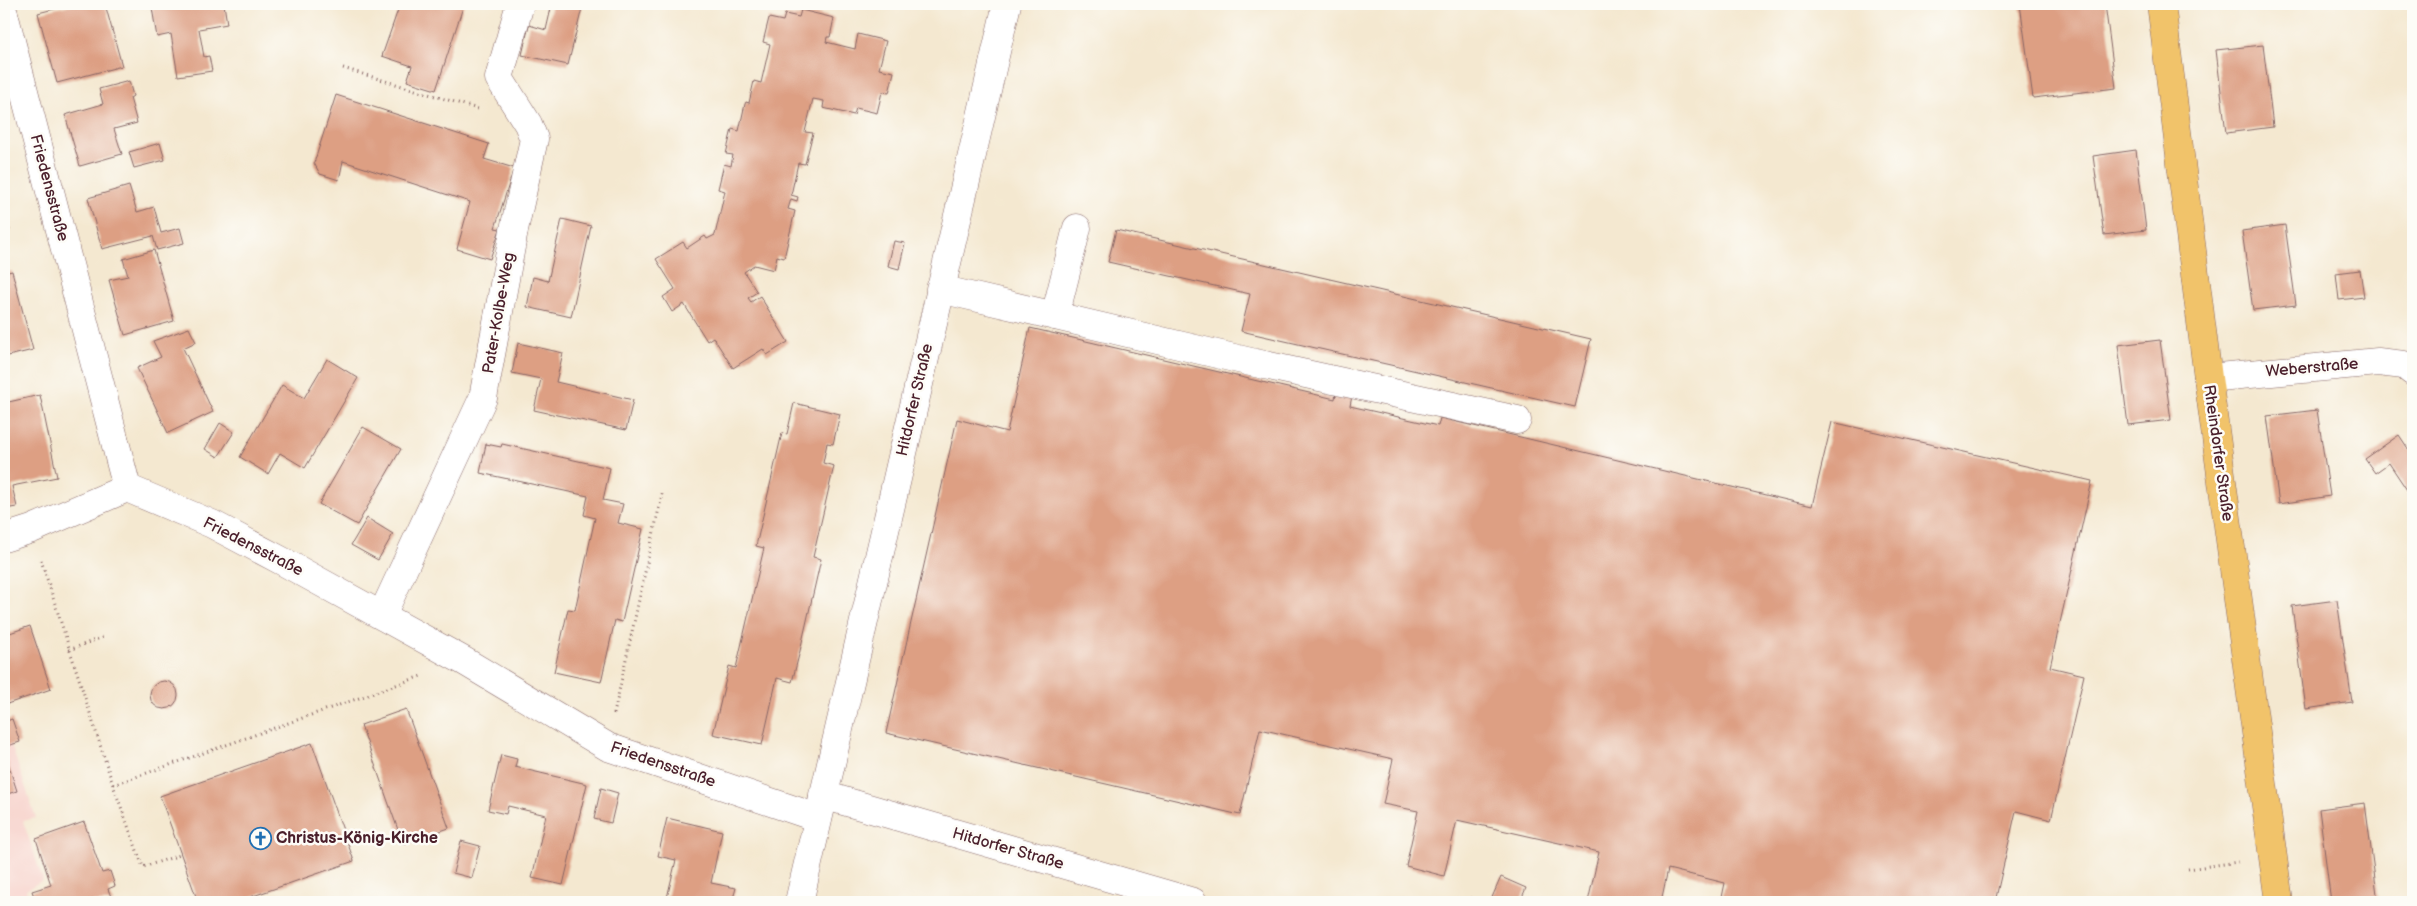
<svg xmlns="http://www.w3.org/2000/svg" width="2417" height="906" viewBox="0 0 2417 906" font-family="'Balsamiq Sans',sans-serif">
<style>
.built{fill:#f7d0c9}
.building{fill:#dd9f83}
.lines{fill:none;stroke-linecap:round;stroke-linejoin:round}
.minor-casing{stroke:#866565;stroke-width:29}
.major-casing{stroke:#866565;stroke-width:29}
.path{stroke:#866565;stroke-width:3;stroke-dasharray:1 4;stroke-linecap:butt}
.minor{stroke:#fff;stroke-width:28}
.major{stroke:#f1c36a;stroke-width:28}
.labels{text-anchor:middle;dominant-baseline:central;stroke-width:5;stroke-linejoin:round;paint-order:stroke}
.street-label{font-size:16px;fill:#4a1f2b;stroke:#fdfcf7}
.poi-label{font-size:16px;font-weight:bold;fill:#4a1f2b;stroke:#fdfcf7;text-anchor:start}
</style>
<rect width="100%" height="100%" fill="#fdfcf7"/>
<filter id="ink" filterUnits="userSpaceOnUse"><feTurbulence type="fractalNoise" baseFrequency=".02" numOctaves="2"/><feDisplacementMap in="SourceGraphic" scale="10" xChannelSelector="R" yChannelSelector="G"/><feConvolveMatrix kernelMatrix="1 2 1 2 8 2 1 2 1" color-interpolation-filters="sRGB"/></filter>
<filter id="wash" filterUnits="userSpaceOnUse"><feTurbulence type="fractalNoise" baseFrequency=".0096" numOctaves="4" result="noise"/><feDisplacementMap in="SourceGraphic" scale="20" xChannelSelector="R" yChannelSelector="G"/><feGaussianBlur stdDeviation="1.12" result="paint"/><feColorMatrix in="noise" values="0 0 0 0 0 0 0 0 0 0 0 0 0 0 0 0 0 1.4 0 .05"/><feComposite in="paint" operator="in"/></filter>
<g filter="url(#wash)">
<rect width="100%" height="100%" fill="#f4e8d0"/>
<polygon class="built" points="4,724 36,818 23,821 43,880 26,890 30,902 4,902"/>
<g id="blocks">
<g class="building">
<polygon points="74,4 105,4 122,66 57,83 38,13"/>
<polygon points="177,4 224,4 227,24 199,29 204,57 209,56 212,71 178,76 171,34 157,37 152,8"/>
<polygon points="400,4 464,4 436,90 407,81 412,66 382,56"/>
<polygon points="552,4 583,4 568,65 522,55 529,25 546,30"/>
<polygon points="2020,4 2105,4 2116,88 2033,98"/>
<polygon points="801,10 834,18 830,37 827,37 826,42 855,49 858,34 886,41 879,69 894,72 889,93 882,92 877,113 856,108 854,115 823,108 824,101 813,99 805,132 813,133 805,164 798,163 791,195 798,197 797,201 791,199 788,209 795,211 784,258 777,256 774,270 754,265 744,272 757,292 748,298 751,302 760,296 788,342 767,355 763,349 733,368 713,337 707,341 684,304 672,312 663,297 675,289 656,259 683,242 687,248 705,236 707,239 715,235 725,191 718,189 724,164 731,166 733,155 726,154 732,129 739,131 745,104 746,102 749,103 754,81 761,83 770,44 763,42 769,18 783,21 785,14 799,17"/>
<polygon points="2263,45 2273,127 2226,133 2216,50"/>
<polygon points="129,81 133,96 130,98 137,123 114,129 122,154 80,166 65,115 103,104 99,89"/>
<polygon points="336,95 489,144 484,159 514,168 495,228 500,229 490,259 457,249 470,202 343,161 339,180 320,174 314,163"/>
<polygon points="160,143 165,160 134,168 129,152"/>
<polygon points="2136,150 2146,230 2104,235 2093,156"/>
<polygon points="129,186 137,212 154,207 161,233 180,228 184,243 157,250 153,236 102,249 88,198"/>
<polygon points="4,207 10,230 4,232"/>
<polygon points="562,219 591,226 571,317 527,307 533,277 548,281"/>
<polygon points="2285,225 2296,305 2253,310 2242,231"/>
<polygon points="1116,230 1591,339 1575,407 1241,331 1250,294 1108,262"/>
<polygon points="894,241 905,243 899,269 888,266"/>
<polygon points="154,250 174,321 125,335 109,280 128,276 123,259"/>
<polygon points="2360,270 2364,297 2339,300 2336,273"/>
<polygon points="12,271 33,350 4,357 4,273"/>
<polygon points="189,328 196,342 183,348 213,412 168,433 137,368 161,357 153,341"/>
<polygon points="1030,328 1335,399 1336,392 1352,396 1350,406 1438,426 1440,418 1812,506 1832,422 2092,481 2050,667 2084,675 2051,820 2016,811 1995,902 1721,902 1725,883 1668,869 1661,902 1588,902 1599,852 1457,820 1444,876 1406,866 1418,811 1383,804 1393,759 1260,729 1240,815 886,733 957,419 1007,432"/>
<polygon points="2160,340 2171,420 2128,425 2118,345"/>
<polygon points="518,343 563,353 556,382 633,400 626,430 534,410 541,379 512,373"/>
<polygon points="327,359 358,378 305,468 280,453 268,474 240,457 282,385 304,398"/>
<polygon points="40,395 57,477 12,486 17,507 4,509 4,472 6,472 4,403"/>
<polygon points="794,403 840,414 833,444 827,443 823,463 834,466 813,557 821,559 800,651 792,682 777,678 762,745 713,734 729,666 736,668 764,548 756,546 782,433 787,434"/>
<polygon points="2317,410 2330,496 2279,504 2267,416"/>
<polygon points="220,423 234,432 218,457 205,449"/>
<polygon points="363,427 401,449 357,525 319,504"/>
<polygon points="2399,435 2409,450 2413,447 2413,499 2389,463 2375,473 2365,459"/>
<polygon points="486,444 501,447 502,444 610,468 603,500 623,504 618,523 643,529 622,622 615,620 601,682 554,672 568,609 575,610 595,518 584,515 588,496 480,473"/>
<polygon points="367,518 393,534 378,560 351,545"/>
<polygon points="2337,600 2352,702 2306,709 2292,606"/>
<polygon points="30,626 51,689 4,705 4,635"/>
<circle cx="164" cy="695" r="14"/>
<polygon points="406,709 449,828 403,844 361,725"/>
<polygon points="12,719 20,742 4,747 4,722"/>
<polygon points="312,743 354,861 236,902 198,902 160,796"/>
<polygon points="4,751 17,791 4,795"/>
<polygon points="501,755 517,759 515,767 587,784 563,885 532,878 546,815 508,806 506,814 488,810"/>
<polygon points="601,788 618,793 611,823 594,819"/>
<polygon points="2365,803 2378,902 2331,902 2319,809"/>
<polygon points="667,818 722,831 711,883 736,888 732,902 666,902 676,860 658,856"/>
<polygon points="84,822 102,873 110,871 115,886 108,889 113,902 36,902 32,891 51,885 36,839"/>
<polygon points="461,841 480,846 472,878 453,873"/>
<polygon points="1501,877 1526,888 1520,902 1490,902"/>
<polygon points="1471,897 1482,902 1469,902"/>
</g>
</g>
</g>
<g filter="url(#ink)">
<use href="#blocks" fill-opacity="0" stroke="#866565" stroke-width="1"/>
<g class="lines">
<defs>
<g id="minor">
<polyline points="4,14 127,488 212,524 284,562 464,661 608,747 818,818"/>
<polyline points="940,289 1251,362 1517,420"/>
<polyline points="1055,316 1077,228"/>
<polyline points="2208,378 2378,362 2404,365 2413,372"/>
<polyline points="4,538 32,529 127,488"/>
<polyline points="382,615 483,398 515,225 534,139 528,124 499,78 520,4"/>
<polyline points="823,795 1193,902"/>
<polyline points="799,902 1007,4"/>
</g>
<polyline id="major" points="2161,4 2208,378 2279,902"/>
</defs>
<use href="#minor" class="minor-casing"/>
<use href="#major" class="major-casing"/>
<g class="path">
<polyline points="343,68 481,110"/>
<polyline points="41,560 113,785 143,867 180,855"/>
<polyline points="69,650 103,637"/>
<polyline points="614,714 663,490"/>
<polyline points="113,785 424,675"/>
<polyline points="2188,869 2238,862"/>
</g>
<use href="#minor" class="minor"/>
<use href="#major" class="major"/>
</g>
</g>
<defs>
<symbol id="church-ring" viewBox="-11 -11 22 22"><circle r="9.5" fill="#fdfcf7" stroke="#1f6fb2" stroke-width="1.5"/><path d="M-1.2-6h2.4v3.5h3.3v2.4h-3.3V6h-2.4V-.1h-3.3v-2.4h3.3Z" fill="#1f6fb2"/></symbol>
</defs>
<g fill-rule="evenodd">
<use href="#church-ring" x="248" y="826" width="25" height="25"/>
</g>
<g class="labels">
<g class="street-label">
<text transform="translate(49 188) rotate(75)">Friedensstraße</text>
<text transform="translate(499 313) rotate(-80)">Pater-Kolbe-Weg</text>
<text transform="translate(2312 368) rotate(-5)">Weberstraße</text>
<text transform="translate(915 400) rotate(-77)">Hitdorfer Straße</text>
<text transform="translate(2218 453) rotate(82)">Rheindorfer Straße</text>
<text transform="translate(253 547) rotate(27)">Friedensstraße</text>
<text transform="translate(663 765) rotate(19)">Friedensstraße</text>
<text transform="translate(1008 849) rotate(16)">Hitdorfer Straße</text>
</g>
<g class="poi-label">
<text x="276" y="838">Christus-König-Kirche</text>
</g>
</g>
<rect width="2417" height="906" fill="none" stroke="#fdfcf7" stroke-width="20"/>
</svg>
